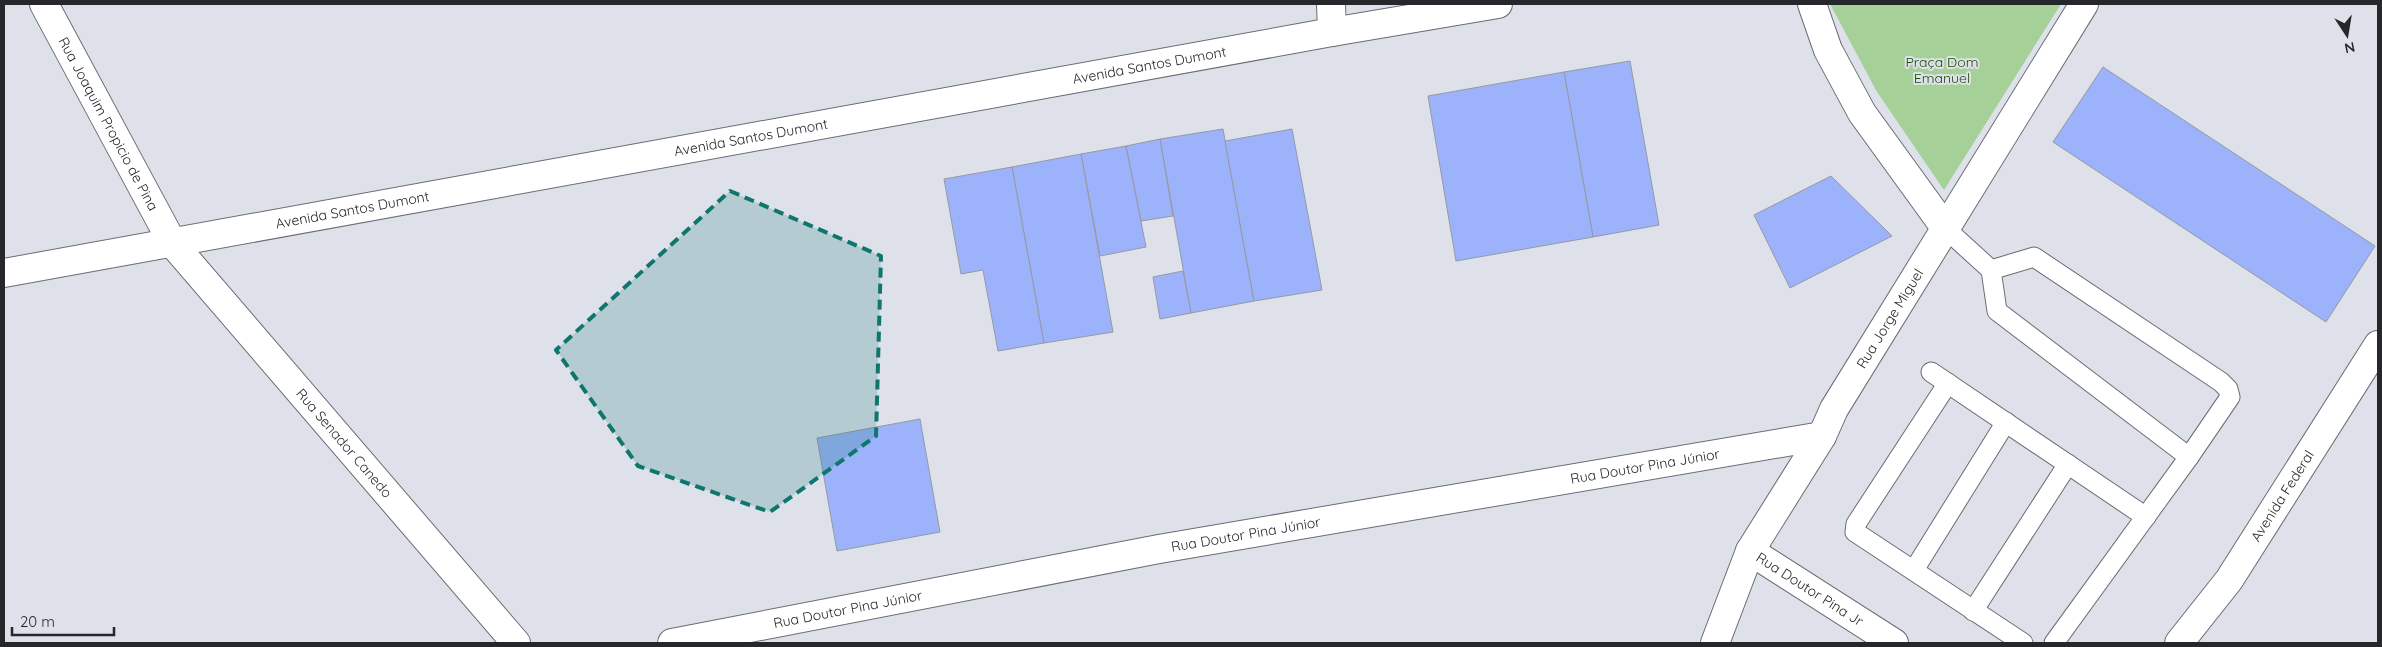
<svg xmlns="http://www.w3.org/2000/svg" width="2382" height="647" viewBox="0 0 2382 647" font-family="Quicksand,sans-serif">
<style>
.green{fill:#a5d098}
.building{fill:#9cb3fb;stroke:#9699a1}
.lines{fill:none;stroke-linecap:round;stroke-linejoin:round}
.service-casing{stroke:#696c74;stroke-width:21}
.minor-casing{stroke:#696c74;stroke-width:30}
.tertiary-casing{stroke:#696c74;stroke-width:30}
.service{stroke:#fff;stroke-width:19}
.minor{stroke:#fff;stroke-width:28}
.tertiary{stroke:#fff;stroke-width:28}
.marked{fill:#0f766e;fill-opacity:0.2;stroke:#0f766e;stroke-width:4;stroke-dasharray:10 6;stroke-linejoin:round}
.labels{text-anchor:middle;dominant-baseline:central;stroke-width:4;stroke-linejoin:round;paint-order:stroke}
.park-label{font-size:14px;fill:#1b4c07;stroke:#dee1ea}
.street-label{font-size:14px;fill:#26272a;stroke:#dee1ea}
</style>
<rect width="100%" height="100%" fill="#dee1ea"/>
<polygon class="green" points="1830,4 2061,4 1944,190 1877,92"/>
<g class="building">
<polygon points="1630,61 1659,225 1593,237 1564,72"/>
<polygon points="2103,67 2375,246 2326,322 2053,142"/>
<polygon points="1564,72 1593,237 1456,261 1428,96"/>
<polygon points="1223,129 1254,301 1191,313 1160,139"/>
<polygon points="1292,129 1322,290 1254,301 1225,141"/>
<polygon points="1160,139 1173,216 1141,221 1126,146"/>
<polygon points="1126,146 1146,247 1100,256 1081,154"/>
<polygon points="1081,154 1113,332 1044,343 1012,167"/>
<polygon points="1012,167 1044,343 998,351 983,270 961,274 944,179"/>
<polygon points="1831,176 1892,236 1790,288 1754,215"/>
<polygon points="1183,271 1191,313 1160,319 1153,277"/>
<polygon points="920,419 940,532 837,551 817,438"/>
</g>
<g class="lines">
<defs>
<g id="service">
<polyline points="1946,229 1991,270 1997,311 2189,457 2230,397 2228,389 2221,382 2034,257 1991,270"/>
<polyline points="1931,372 2146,517"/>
<polyline points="1948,383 1856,524 1855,532 2023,643"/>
<polyline points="1914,570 2006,422"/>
<polyline points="1973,611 2068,464"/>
<polyline points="2054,643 2189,457"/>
</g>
<g id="minor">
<path id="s1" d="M44,4L173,244L516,643"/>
<polyline points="1331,4 1332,32"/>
<polyline points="1812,4 1828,50 1862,113 1946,229"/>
<path id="s2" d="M1750,551L1894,643"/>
<path id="s3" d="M672,643L1159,549L1822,436"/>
<path id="s4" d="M1715,643L1750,551L1822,436L1834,409L2084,4"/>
<path id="s5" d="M2179,643L2229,580L2378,345"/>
</g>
<g id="tertiary">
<path id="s6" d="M4,273L1332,32L1498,4"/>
</g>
</defs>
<use href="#service" class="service-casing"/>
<use href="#minor" class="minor-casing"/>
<use href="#tertiary" class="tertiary-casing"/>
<use href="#service" class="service"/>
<use href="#minor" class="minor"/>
<use href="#tertiary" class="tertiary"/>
</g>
<path class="marked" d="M730,191L881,256L876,436L770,512L638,466L556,350Z"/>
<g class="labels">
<g class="park-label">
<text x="1942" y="62">Praça Dom<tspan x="1942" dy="16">Emanuel</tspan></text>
</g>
<g class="street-label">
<text stroke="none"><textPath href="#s6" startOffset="1164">Avenida Santos Dumont</textPath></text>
<text stroke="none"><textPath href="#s1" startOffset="136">Rua Joaquim Propicio de Pina</textPath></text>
<text stroke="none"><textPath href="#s6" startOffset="759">Avenida Santos Dumont</textPath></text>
<text stroke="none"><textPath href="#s6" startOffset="354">Avenida Santos Dumont</textPath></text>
<text stroke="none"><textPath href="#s4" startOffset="370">Rua Jorge Miguel</textPath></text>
<text stroke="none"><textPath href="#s1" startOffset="535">Rua Senador Canedo</textPath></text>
<text stroke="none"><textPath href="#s3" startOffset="989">Rua Doutor Pina Júnior</textPath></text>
<text stroke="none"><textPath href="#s5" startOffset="180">Avenida Federal</textPath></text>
<text stroke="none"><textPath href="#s3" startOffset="584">Rua Doutor Pina Júnior</textPath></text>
<text stroke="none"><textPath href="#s2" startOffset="71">Rua Doutor Pina Jr</textPath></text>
<text stroke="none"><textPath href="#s3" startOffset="179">Rua Doutor Pina Júnior</textPath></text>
</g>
</g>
<rect width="2382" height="647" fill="none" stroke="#26272a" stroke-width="10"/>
<g transform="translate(2347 35) rotate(168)" stroke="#dee1ea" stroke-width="4" paint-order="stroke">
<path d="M0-4L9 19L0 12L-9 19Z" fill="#26272a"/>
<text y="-8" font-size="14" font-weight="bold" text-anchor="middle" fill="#26272a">N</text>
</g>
<path d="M12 627v8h102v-8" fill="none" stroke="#26272a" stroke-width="2.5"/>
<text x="20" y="627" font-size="15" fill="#26272a" stroke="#dee1ea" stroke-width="4" paint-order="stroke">20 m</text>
</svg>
